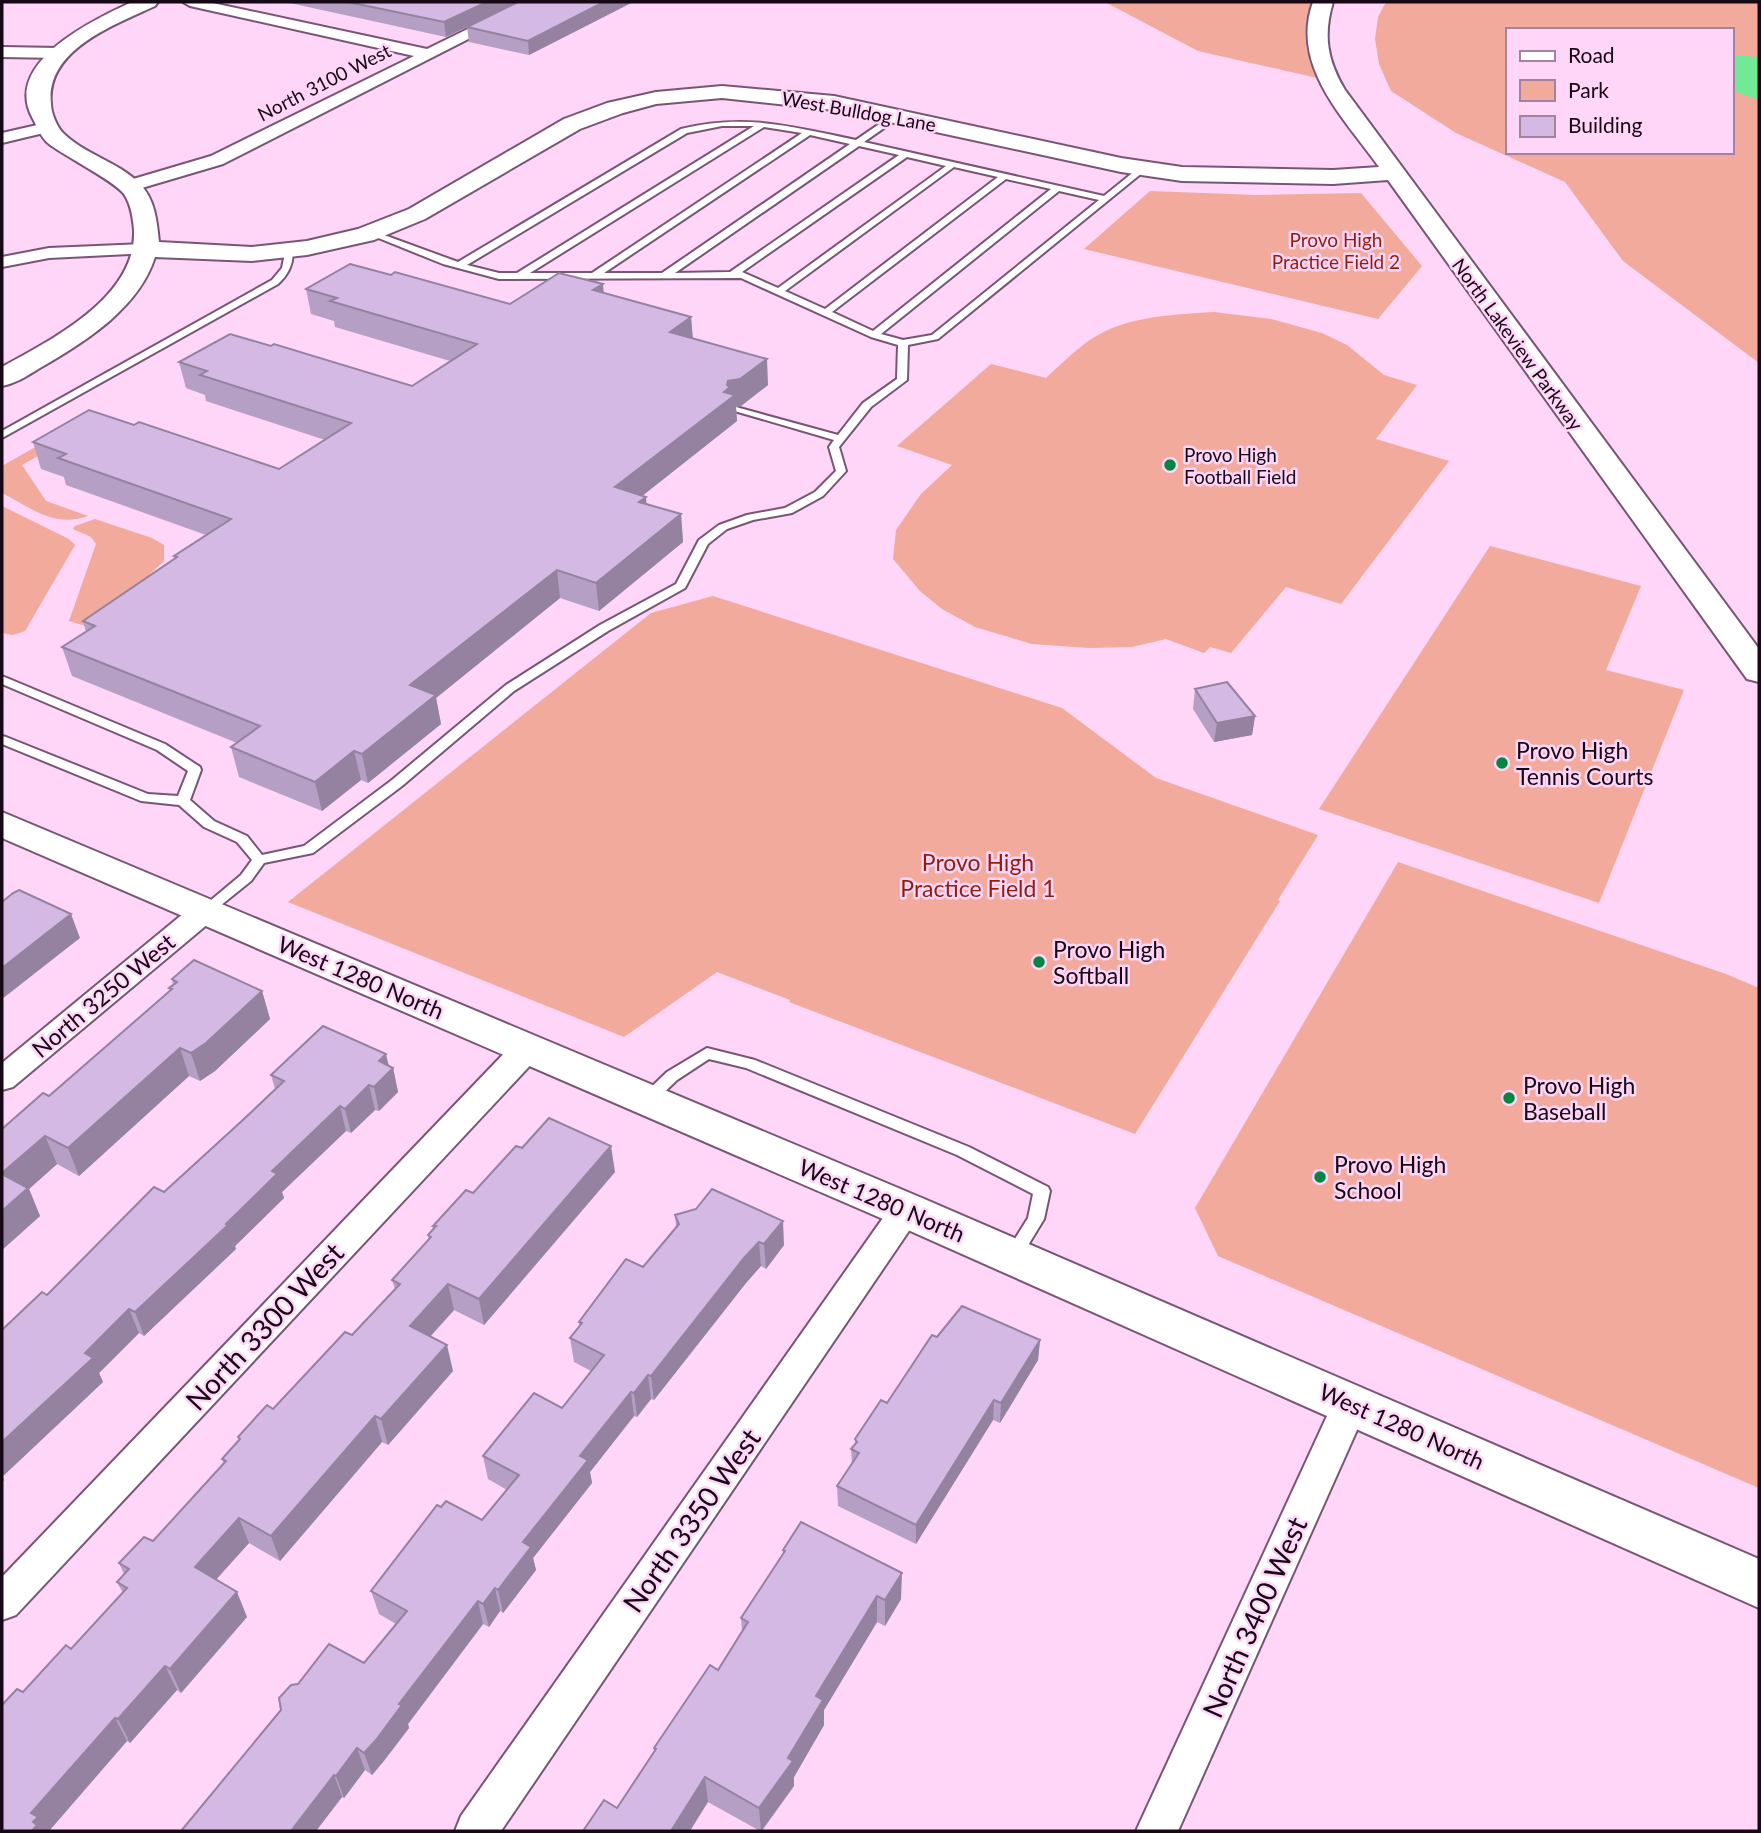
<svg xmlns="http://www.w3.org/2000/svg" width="1761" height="1833" viewBox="0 0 1761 1833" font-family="Lato,sans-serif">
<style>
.green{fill:#f2aa9c;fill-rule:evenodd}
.water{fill:#72e996}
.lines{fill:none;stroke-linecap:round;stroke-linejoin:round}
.lane-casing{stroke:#795574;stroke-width:4}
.street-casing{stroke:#795574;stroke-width:4}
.secondary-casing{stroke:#795574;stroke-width:4}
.lane{fill:#fff;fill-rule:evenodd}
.street{fill:#fff;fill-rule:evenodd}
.secondary{fill:#fff;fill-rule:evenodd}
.wall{fill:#b59fc4}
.shaded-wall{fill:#9482a0}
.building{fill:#d3b9e4;stroke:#9482a0;stroke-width:2}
.poi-dot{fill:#038641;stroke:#ffd5f8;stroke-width:2.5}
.labels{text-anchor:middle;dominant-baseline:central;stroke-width:5;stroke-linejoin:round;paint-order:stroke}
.far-street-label{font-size:19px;fill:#160814;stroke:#ffd5f8}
.far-park-label{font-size:19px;fill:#8e1d0c;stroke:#ffd5f8}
.far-poi-label{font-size:19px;fill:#160814;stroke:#ffd5f8;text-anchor:start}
.poi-label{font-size:23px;fill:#160814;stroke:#ffd5f8;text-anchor:start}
.park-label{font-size:23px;fill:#8e1d0c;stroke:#ffd5f8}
.street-label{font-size:23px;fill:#160814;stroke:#ffd5f8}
.near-street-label{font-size:28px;fill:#160814;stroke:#ffd5f8}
</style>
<rect width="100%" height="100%" fill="#ffd5f8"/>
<g class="green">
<polygon points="1105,2 1323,2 1326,80 1198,51"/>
<path d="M1386,2H1759V363L1623,261L1565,182L1456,133L1391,91L1379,64L1375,39L1378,17ZM1507,30H1731V152H1507Z"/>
<polygon points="1150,191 1256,195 1361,193 1422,266 1378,319 1084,249"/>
<path d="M1214,312L1271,319L1322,333L1347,345L1384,375L1417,385L1376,439L1449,461L1341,604L1286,587L1231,653L1210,647L1204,653L1166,639L1132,647L1089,648L1032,644L975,627L942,609L920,591L893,559L896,530L921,494L952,465L897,446L991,364L1046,378C1058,367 1070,355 1083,345C1119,316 1170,315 1214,312Z"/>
<path d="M101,420L22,465L46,501L88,516C53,528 32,508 2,493V466L79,422Z"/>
<polygon points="2,506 69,539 75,545 25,631 13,635 2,633"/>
<polygon points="95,519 152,538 164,545 164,561 92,628 69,621 96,544 91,537 73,529 75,526"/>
<polygon points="1490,546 1641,586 1606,670 1684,690 1599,903 1319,809"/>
<polygon points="713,596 1062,708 1156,778 1318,835 1278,900 1280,901 1135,1134 789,1002 790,1000 717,972 624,1037 288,902 651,613"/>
<polygon points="1398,862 1726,974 1759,988 1759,1488 1218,1256 1195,1208"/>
</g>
<polygon class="water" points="1731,55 1759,57 1759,100 1731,90"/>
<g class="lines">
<defs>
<g id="lane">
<path d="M894,114L901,116L864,142L1104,196L1141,166L1148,168L938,339L908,345L907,380L871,407L839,447L846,471L823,496L792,513L753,520L727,529L708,544L685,588L608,631L514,691L402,786L313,853L264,863L251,881L210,914L205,916L198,911L241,875L252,860L237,842L204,827L179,805L141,801L2,744V736L6,737L148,794L178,796L188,771L157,750L2,684V676L165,744L200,767L201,770L190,800L214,821L247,836L262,855L304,846L392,780L506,685L600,625L676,584L699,540L719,525L747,515L785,508L815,492L836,471L829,447L834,440L731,410L736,407L838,435L863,403L897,379L898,345L871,337L741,278L499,279L443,264L366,233L373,231L458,262L681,129C745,113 794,127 856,140ZM722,126H754L517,273H499L467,265L687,133ZM764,127L802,133L592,273H530ZM810,135L850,144L662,273H604ZM859,146L899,155L730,272L675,273ZM907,157L946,166L778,288L742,272ZM954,167L998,177L825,309L785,291ZM1006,179L1051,189L873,331L832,312ZM1059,191L1099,200L932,335L903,340L881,334Z"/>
<path d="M286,248L293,250C293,264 289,274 278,284L2,438V431L272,280L282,268Z"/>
<polygon points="707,1048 755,1060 969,1147 1048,1187 1050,1191 1044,1219 1019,1260 1013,1262 1007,1260 1005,1255 1028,1218 1033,1194 957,1155 746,1068 709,1059 677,1080 652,1104 642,1104 639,1100 642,1096 667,1072"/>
</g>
<g id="street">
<polygon points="183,2 208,2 427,49 523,2 541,2 223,164 135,190 123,190 120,186 123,182 211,156 414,56 190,6"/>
<polygon points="2,47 58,48 66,53 58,58 2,57"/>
<polygon points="46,123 54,128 52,131 2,143 2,133"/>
<polygon points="144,244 150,245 153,249 150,253 49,258 2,267 2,257 49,248"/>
<polygon points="205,902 215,904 219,911 215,918 13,1087 2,1090 2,1063 195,904"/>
<polygon points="527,1038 538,1041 542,1049 538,1057 16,1615 2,1620 2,1577 516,1041"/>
<polygon points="906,1197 917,1201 922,1210 917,1219 501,1831 455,1831 461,1816 895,1201"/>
<polygon points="1351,1388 1363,1392 1369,1403 1178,1831 1136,1831 1333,1403 1339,1392"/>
</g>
<g id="secondary">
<path d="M132,2H158L155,6C114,25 45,50 51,104C51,113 57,127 63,133C84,154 118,162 139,183C155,199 157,221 159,242L252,247L307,241L358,229L409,209L564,119L607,103L656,92L722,86L834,96L1121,158L1182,167L1333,170L1379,167C1344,118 1290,66 1313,2H1333C1323,35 1327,60 1345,90L1759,649V682L1747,679L1388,180L1333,184L1182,181L1121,172L834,110L722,98L656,104L623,113L580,129L425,219L374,240L307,255L252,261L155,257C139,307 88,340 45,365C31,373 18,383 2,386V367C53,339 137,297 134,230C133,218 131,204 124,194C113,180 66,157 49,144C41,138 37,126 32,117C3,62 95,19 132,2Z"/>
<polygon points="2,812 922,1198 1759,1559 1759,1608 890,1222 2,838"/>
</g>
</defs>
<use href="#lane" class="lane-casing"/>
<use href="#street" class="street-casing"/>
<use href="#secondary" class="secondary-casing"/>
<use href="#lane" class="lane"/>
<use href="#street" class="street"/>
<use href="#secondary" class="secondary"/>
</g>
<g class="wall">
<polygon points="285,2 518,2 446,37"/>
<polygon points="518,2 633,2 529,55 469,42 467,27"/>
<polygon points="391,275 510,304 603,293 691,317 693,338 768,385 741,406 736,407 737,421 642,496 646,504 681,514 683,542 599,611 560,598 436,698 441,724 368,783 361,780 322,811 239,777 231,747 237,743 72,676 62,647 86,632 83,621 175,558 174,556 206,535 66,485 64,477 41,469 33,442 134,425 279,469 325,440 206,401 205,395 186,388 179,362 271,346 412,386 450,361 335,327 334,321 311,314 306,289"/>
<polygon points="1195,689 1255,716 1252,735 1214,742 1193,709"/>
<polygon points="172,979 262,991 270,1019 215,1071 200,1081 189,1076 79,1176 57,1164 29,1189 40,1216 2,1250 49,1096 170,991 169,988 173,985"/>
<polygon points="389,1066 393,1068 398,1092 379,1111 375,1110 351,1133 346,1131 282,1192 284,1198 235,1246 236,1249 144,1336 139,1333 99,1373 103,1382 2,1477 4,1480 2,1482 2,1330 47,1295 164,1192 275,1089 271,1075"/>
<polygon points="522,1148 615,1172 484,1325 454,1310 430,1337 453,1371 388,1445 382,1442 280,1561 249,1543 216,1579 247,1617 181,1693 177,1690 130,1743 127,1741 49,1831 2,1831 23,1692 71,1649 123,1593 117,1582 124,1574 119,1563 153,1541 224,1464 222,1459 239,1440 238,1437 273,1409 352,1335 395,1289 392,1280 429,1240 428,1235 434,1229 433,1226 473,1193"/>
<polygon points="675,1215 784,1245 766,1269 761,1266 746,1283 654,1400 651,1399 637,1417 634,1416 590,1472 592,1483 533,1558 536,1570 503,1613 500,1611 489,1627 483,1624 408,1724 409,1728 383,1762 372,1775 365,1770 344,1798 342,1797 316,1831 181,1831 281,1710 298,1684 364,1663 396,1624 379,1614 371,1591 441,1507 482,1520 507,1490 488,1479 483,1456 562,1408 591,1371 574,1362 570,1338 579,1326 579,1322 643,1267 676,1227"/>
<polygon points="937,1337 1040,1340 1038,1360 1000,1423 993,1420 916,1544 838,1506 837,1486 852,1464 851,1449 855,1444 855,1439 887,1403"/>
<polygon points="783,1550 901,1599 885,1626 877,1622 824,1710 824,1725 794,1777 794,1786 762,1831 760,1831 708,1802 617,1808 654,1751 654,1748 718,1670 742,1631 741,1618 783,1555"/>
</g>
<g class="shaded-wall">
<polygon points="487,2 518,2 446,37 444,22"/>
<polygon points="604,2 633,2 529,55 528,41"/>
<polygon points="603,284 605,309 593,290"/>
<polygon points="691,317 693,343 670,332"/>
<polygon points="767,359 768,385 741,406 736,407 737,421 618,515 615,487 724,392 728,381"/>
<polygon points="646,497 648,524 639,502"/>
<polygon points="681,514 683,542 599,611 596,583"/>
<polygon points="557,570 560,598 436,698 441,724 368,783 362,754 410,685"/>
<polygon points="1255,716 1252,735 1214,742 1217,723"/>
<polygon points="354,751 361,780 322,811 315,782"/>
<polygon points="71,914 80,938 2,999 2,968"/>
<polygon points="262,991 270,1019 215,1071 200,1081 191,1053"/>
<polygon points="180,1048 189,1076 79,1176 68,1148"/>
<polygon points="386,1054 390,1071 393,1068 398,1092 379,1111 374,1087 379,1061"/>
<polygon points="369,1085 375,1110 351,1133 345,1109"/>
<polygon points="340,1106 346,1131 282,1192 284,1198 235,1246 236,1249 144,1336 135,1312 272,1171"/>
<polygon points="45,1136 57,1164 29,1189 40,1216 2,1250 2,1173"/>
<polygon points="611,1146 615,1172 484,1325 479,1299"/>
<polygon points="783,1221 784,1245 766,1269 764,1244"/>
<polygon points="759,1242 761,1266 746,1283 654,1400 651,1376 744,1258"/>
<polygon points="448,1284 454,1310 416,1352 410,1326"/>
<polygon points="129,1309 139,1333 99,1373 103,1382 2,1477 4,1480 2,1482 2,1442 85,1353"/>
<polygon points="1040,1340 1038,1360 1000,1423 1001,1403"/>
<polygon points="447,1345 453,1371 388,1445 381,1419"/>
<polygon points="648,1375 651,1399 637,1417 634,1393"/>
<polygon points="631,1392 634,1416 590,1472 592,1483 533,1558 536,1570 503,1613 498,1590 523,1542 580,1456"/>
<polygon points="994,1400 993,1420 916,1544 916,1525"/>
<polygon points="375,1416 382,1442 280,1561 271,1536"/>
<polygon points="239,1518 249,1543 205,1592 195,1567"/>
<polygon points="902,1573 901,1599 885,1626 885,1600"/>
<polygon points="495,1588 500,1611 489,1627 483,1604"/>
<polygon points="237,1592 247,1617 181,1693 170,1669"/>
<polygon points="877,1596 877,1622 824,1710 824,1725 794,1777 794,1786 761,1831 759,1808 816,1696"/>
<polygon points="478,1601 483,1624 408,1724 409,1728 383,1762 372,1775 364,1753 399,1704"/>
<polygon points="165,1666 177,1690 130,1743 118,1719"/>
<polygon points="115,1718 127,1741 49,1831 32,1831 33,1822 31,1813"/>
<polygon points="357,1748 365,1770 344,1798 336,1776"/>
<polygon points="334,1775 342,1797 316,1831 291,1831"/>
<polygon points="705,1777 708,1802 690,1831 671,1831"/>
</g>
<g class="building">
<polygon points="348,2 487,2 444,22"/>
<polygon points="518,2 604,2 528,41 467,27"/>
<polygon points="350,264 391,275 395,272 510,304 559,273 603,284 593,290 691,317 670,332 767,359 740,379 728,381 727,385 730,387 724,392 735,395 615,487 646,497 639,502 681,514 596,583 557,570 410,685 436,695 362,754 354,751 315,782 231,747 260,726 62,647 95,626 83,621 177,557 174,556 231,519 58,458 66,454 33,442 89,410 134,425 139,422 279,469 351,423 200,375 207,371 179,362 230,334 271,346 274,344 412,386 477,344 330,301 337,298 306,289"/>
<polygon points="1227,682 1255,716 1217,723 1195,689"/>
<polygon points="19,890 71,914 2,968 2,902 13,893"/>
<polygon points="194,960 262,991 206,1043 191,1053 180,1048 68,1148 45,1136 2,1173 2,1129 43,1093 49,1096 172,989 169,988 177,982 172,979"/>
<polygon points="323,1026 386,1054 379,1061 393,1068 374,1087 369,1085 345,1109 340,1106 272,1171 277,1174 226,1224 228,1225 135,1312 129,1309 85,1353 93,1358 2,1442 2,1330 42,1292 47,1295 154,1187 164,1192 244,1119 284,1081 271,1075"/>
<polygon points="549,1118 611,1146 479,1299 448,1284 410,1326 447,1345 381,1419 375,1416 271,1536 239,1518 195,1567 237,1592 170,1669 165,1666 118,1719 115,1718 31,1813 38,1817 33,1822 37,1825 32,1831 2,1831 2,1705 17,1689 23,1692 66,1645 71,1649 127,1588 117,1582 129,1569 119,1563 144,1537 153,1541 226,1461 222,1459 240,1439 238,1437 267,1405 273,1409 345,1332 352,1335 400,1284 392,1280 431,1237 428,1235 436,1226 433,1226 466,1190 473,1193 516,1146 522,1148"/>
<polygon points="2,1174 28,1188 2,1211"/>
<polygon points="712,1189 783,1221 764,1244 759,1242 744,1258 651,1376 648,1375 634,1393 631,1392 580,1456 588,1460 523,1542 531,1547 498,1590 495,1588 483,1604 478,1601 399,1704 402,1705 376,1740 364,1753 357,1748 336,1776 334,1775 291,1831 181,1831 281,1710 279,1698 291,1685 298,1684 329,1644 364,1663 407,1611 371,1591 437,1505 441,1507 446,1501 482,1520 519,1475 483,1456 534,1393 562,1408 604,1355 570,1338 582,1323 579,1322 626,1259 643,1267 679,1224 675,1215 696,1209"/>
<polygon points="962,1306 1040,1340 1001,1403 994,1400 916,1525 837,1486 859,1453 851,1449 857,1442 855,1439 881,1400 887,1403 932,1335 937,1337"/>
<polygon points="801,1522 902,1573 885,1600 877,1596 816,1696 823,1700 788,1758 793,1761 759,1808 705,1777 671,1831 583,1831 604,1800 617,1808 656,1749 654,1748 710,1665 718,1670 748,1622 741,1618 785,1551 783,1550"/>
</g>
<g class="poi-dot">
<circle cx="1170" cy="465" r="7"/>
<circle cx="1502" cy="763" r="7"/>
<circle cx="1039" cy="962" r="7"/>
<circle cx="1509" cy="1098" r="7"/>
<circle cx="1320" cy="1177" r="7"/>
</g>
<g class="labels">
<g class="far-street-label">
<text transform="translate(324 82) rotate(-27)">North 3100 West</text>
<text transform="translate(859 111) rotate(10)">West Bulldog Lane</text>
<text transform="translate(1518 344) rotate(54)">North Lakeview Parkway</text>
</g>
<g class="far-park-label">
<text x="1336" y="239">Provo High<tspan x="1336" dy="22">Practice Field 2</tspan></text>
</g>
<g class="far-poi-label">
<text x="1184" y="454">Provo High<tspan x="1184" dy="22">Football Field</tspan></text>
</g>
<g class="poi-label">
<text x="1516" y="750">Provo High<tspan x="1516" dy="26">Tennis Courts</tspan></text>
<text x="1053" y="949">Provo High<tspan x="1053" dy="26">Softball</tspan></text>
<text x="1523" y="1085">Provo High<tspan x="1523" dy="26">Baseball</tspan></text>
<text x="1334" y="1164">Provo High<tspan x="1334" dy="26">School</tspan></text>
</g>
<g class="park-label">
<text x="978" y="862">Provo High<tspan x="978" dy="26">Practice Field 1</tspan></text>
</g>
<g class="street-label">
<text transform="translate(361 977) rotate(23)">West 1280 North</text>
<text transform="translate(103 995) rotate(-40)">North 3250 West</text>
<text transform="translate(882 1200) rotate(23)">West 1280 North</text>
<text transform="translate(1402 1426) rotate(24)">West 1280 North</text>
</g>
<g class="near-street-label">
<text transform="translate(264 1326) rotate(-47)">North 3300 West</text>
<text transform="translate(691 1520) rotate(-55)">North 3350 West</text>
<text transform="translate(1254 1617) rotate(-66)">North 3400 West</text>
</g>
</g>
<rect width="1761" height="1833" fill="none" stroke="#160814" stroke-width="7"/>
<rect x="1506" y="28" width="228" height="126" fill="#ffd5f8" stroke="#a2839d" stroke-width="2"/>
<rect x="1520" y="51" width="35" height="10" fill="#ffffff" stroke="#a2839d" stroke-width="2"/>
<text x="1568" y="63" font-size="21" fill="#160814">Road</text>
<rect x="1520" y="80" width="35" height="21" fill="#f2aa9c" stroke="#a2839d" stroke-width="2"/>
<text x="1568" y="98" font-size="21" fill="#160814">Park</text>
<rect x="1520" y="116" width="35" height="21" fill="#d3b9e4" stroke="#a2839d" stroke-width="2"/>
<text x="1568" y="133" font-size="21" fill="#160814">Building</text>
</svg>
